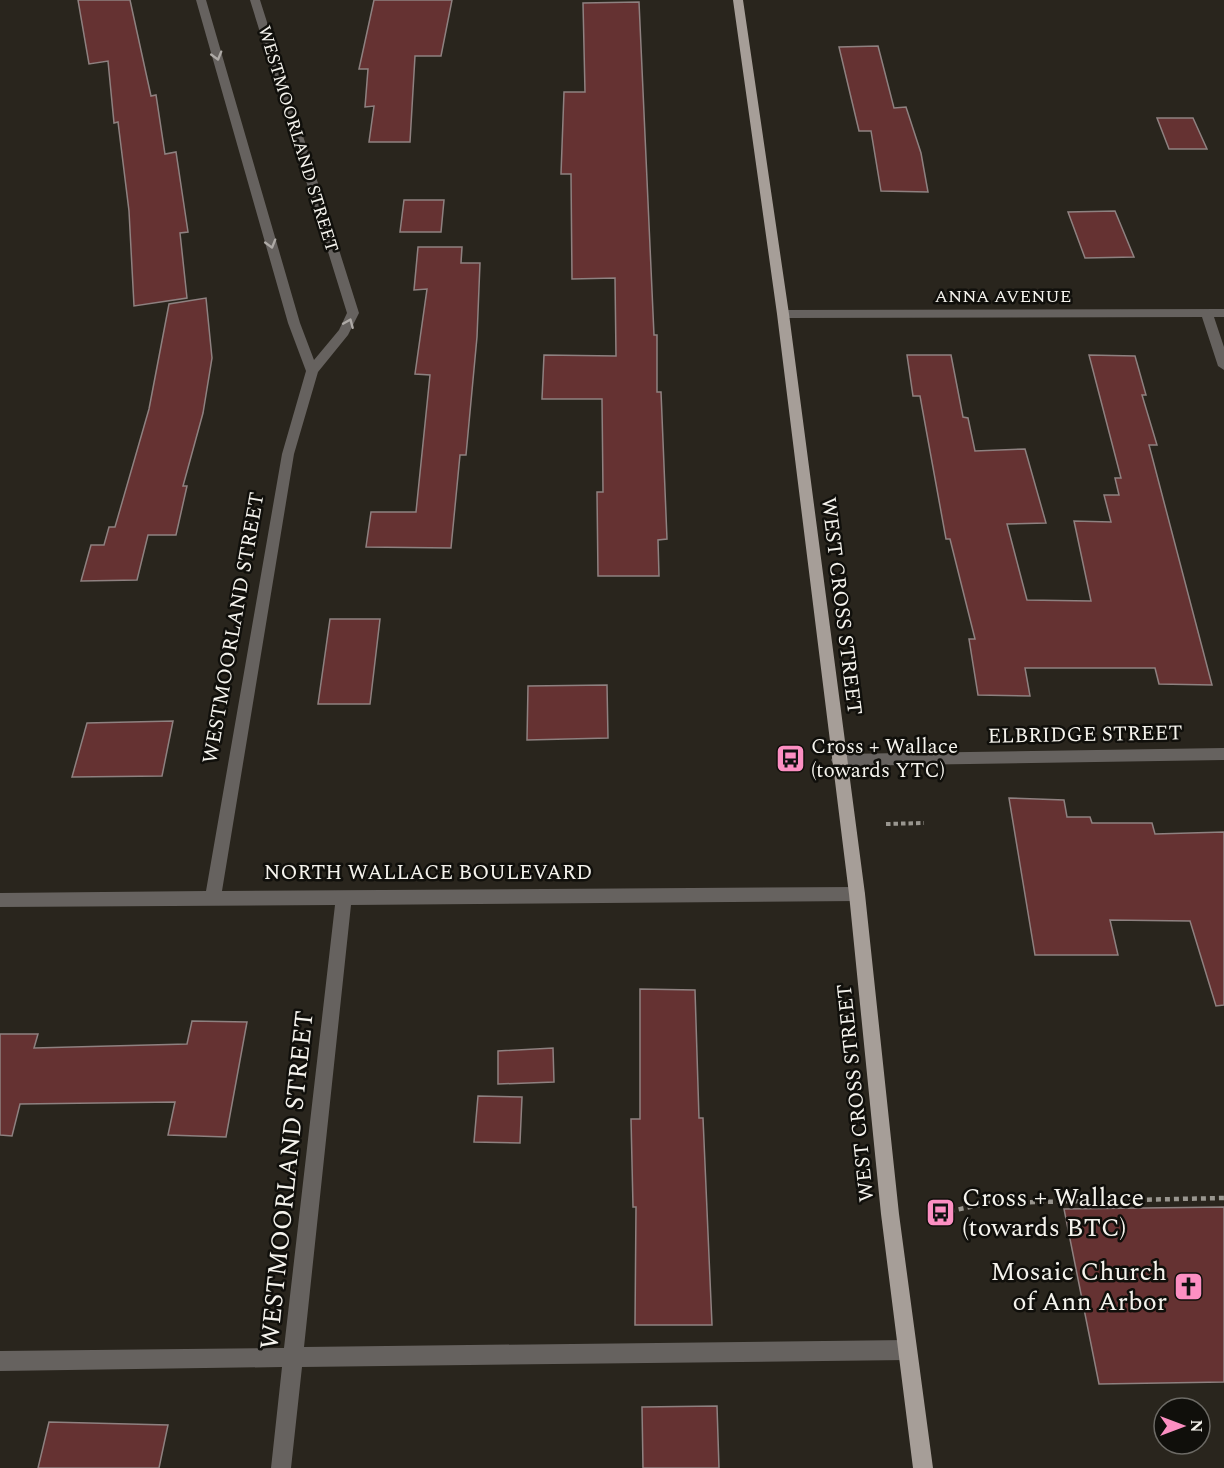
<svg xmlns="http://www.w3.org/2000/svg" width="1224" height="1468" viewBox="0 0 1224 1468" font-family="Spectral,serif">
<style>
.building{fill:#653232;stroke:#8e8180;stroke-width:1.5}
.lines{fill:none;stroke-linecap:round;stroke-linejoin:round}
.path-far1{stroke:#99968f;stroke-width:4;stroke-dasharray:4.5 3;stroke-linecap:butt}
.path{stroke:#99968f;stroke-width:4.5;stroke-dasharray:5 4;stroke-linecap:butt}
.minor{fill:#66625f;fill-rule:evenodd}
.major{fill:#a69e98;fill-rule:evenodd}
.oneway{stroke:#aeaaa6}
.labels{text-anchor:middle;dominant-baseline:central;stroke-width:5;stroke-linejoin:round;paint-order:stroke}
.far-street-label{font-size:18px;fill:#f5f3ed;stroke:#100f0b}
.street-label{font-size:21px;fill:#f5f3ed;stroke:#100f0b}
.poi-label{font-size:21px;fill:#f5f3ed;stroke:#100f0b;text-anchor:start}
.near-street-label{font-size:26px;fill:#f5f3ed;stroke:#100f0b}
.near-poi-label{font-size:26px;fill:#f5f3ed;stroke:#100f0b;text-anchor:start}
</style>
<rect width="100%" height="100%" fill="#29251d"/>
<g class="building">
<polygon points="78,0 130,0 151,96 156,95 165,154 176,152 188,232 180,233 187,298 134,306 129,211 118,122 114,123 108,61 89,64"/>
<polygon points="374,0 452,0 441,56 415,56 410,142 369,142 374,106 365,107 368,69 359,69"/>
<polygon points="639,2 654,335 657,335 657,392 661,392 667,539 658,540 659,576 598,576 597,492 603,492 602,399 542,399 544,355 616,356 615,278 572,279 571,174 561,174 564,92 585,92 583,3"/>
<polygon points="878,46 894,108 906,107 921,153 928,192 881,191 871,131 859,131 839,47"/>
<polygon points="1157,118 1193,118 1207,149 1169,149"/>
<polygon points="404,200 444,200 441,232 400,232"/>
<polygon points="1115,211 1134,257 1085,258 1068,212"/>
<polygon points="418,247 462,247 461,263 480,263 477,337 466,455 460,455 451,548 366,547 371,512 416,512 430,375 415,374 427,289 414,290"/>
<polygon points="206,298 212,358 203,413 183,486 187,486 176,535 148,535 137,580 81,581 91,545 104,545 109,527 115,527 149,409 169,304"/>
<polygon points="907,355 951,355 963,417 968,418 975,451 1025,449 1046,523 1007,524 1027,600 1091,601 1074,521 1111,522 1104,495 1119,495 1115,478 1121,478 1089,355 1135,356 1146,395 1142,395 1157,445 1149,445 1212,685 1159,684 1155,668 1025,668 1030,696 978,695 969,639 975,639 950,539 946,539 920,396 913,396"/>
<polygon points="330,619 380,619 370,704 318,704"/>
<polygon points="607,685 608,738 527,740 528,686"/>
<polygon points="173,721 162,776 72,777 87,723"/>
<polygon points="1009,798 1064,800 1067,817 1090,817 1092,823 1152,823 1155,834 1224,832 1224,1005 1216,1006 1190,921 1110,920 1118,955 1035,955"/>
<polygon points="640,989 695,990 699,1118 703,1118 712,1325 635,1325 636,1207 633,1207 631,1119 640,1119"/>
<polygon points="192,1021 247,1022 226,1137 168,1135 175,1102 20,1104 12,1136 0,1135 0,1034 38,1034 34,1048 187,1044"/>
<polygon points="553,1048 554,1082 498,1084 498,1051"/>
<polygon points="478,1096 522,1097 520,1143 474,1142"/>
<polygon points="1224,1207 1224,1382 1099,1384 1064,1209"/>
<polygon points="717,1406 719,1468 643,1468 642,1407"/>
<polygon points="49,1422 168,1425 159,1468 38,1468"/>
</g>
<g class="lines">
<polyline class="path-far1" points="886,824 924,823"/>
<polyline class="path" points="941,1213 989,1203 1224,1198"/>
<g class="minor">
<polygon points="196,0 206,0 300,323 314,360 339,330 347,313 250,0 260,0 359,313 348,335 318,372 294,454 222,891 857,887 863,889 865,894 863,899 857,901 351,905 304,1347 907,1340 914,1343 917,1350 914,1357 907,1360 302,1367 291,1468 271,1468 282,1367 0,1371 0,1351 284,1348 335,905 0,907 0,893 206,891 282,454 306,371 288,323"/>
<polygon points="1224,309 1224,317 1214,317 1224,347 1224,370 1218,366 1202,317 783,318 777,314 783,310"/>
<polygon points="1224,748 1224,760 839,766 834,765 831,760 834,755 839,754"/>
</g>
<polygon class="major" points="733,0 743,0 789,314 865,894 899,1214 933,1468 913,1468 881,1214 849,894 777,314"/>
</g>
<defs><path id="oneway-chevron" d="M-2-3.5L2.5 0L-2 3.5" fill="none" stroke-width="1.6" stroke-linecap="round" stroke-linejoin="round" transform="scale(1.5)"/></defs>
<g class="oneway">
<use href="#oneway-chevron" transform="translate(217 56) rotate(74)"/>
<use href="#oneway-chevron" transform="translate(271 244) rotate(74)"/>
<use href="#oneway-chevron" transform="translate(349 323) rotate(-67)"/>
</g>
<defs>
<symbol id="bus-square" viewBox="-11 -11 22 22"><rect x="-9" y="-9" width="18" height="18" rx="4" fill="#fc8fc2" stroke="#100f0b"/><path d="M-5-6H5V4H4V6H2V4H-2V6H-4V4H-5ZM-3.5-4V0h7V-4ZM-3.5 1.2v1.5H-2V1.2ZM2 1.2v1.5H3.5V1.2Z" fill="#111"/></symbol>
<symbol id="church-square" viewBox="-11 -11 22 22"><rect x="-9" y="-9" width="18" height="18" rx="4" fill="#fc8fc2" stroke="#100f0b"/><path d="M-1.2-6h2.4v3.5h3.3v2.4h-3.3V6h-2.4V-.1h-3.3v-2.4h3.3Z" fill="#111"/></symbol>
</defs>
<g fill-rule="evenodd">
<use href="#bus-square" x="774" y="742" width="33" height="33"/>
<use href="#bus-square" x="924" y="1196" width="33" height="33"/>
<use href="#church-square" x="1172" y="1270" width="33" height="33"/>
</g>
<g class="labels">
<g class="far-street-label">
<text transform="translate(298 139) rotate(73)">WESTMOORLAND STREET</text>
<text x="1003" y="296">ANNA AVENUE</text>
</g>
<g class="street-label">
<text transform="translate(841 606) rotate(83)">WEST CROSS STREET</text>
<text transform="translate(234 628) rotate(-80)">WESTMOORLAND STREET</text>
<text transform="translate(1085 735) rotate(-1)">ELBRIDGE STREET</text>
<text x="428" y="873">NORTH WALLACE BOULEVARD</text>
<text transform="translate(856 1093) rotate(-96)">WEST CROSS STREET</text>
</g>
<g class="poi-label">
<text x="811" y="747">Cross + Wallace<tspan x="811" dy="24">(towards YTC)</tspan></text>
</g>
<g class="near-street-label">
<text transform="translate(287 1180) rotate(-84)">WESTMOORLAND STREET</text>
</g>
<g class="near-poi-label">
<text x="962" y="1198">Cross + Wallace<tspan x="962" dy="30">(towards BTC)</tspan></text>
<text x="1167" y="1272" text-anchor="end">Mosaic Church<tspan x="1167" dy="30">of Ann Arbor</tspan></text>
</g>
</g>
<g transform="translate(1182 1426) rotate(90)"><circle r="28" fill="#100f0b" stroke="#6c6a65" stroke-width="1.5"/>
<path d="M0-4.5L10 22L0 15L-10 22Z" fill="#fc8fc2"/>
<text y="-9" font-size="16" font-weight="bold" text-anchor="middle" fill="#f5f3ed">N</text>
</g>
</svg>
